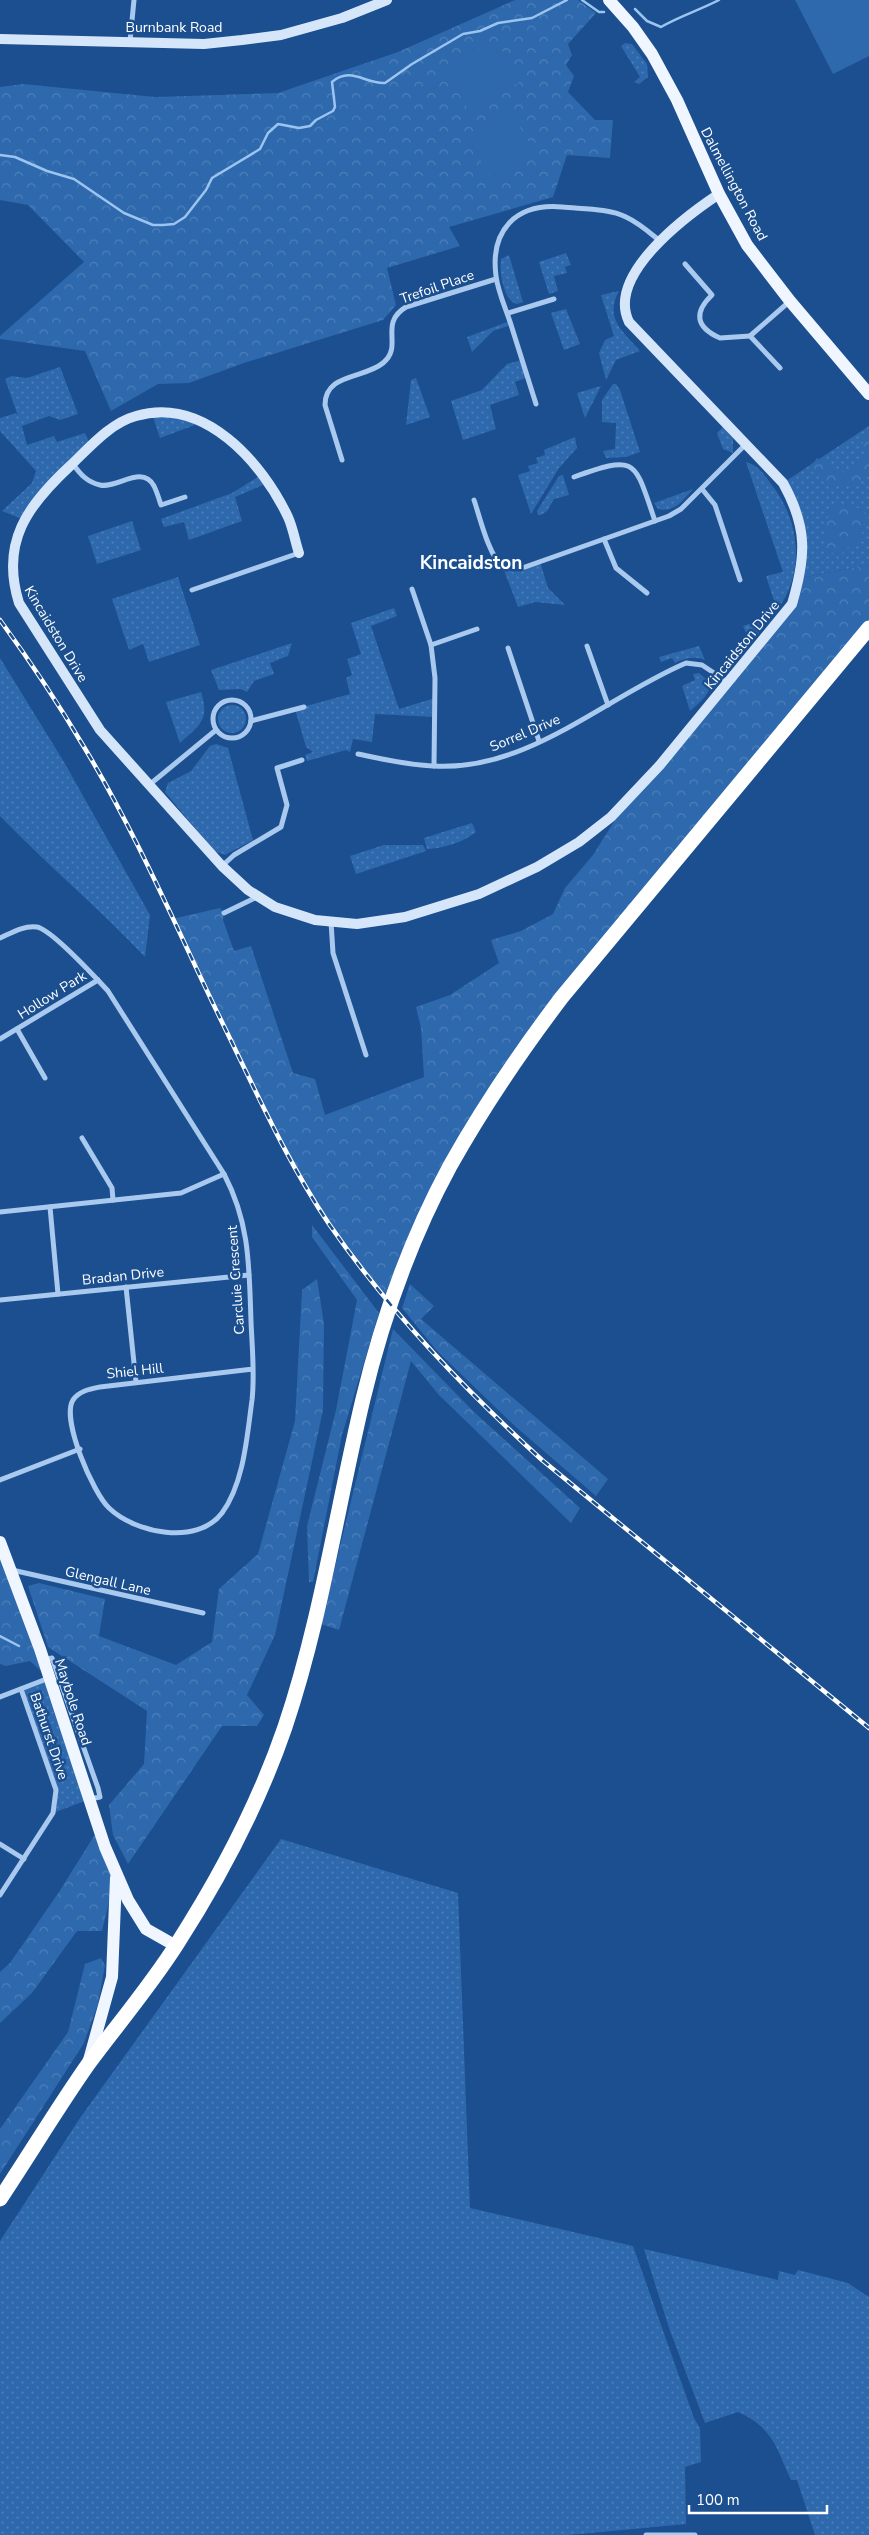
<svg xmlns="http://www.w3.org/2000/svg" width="869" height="2535" viewBox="0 0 869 2535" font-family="'Nunito Sans',sans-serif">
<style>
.grass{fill:url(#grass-dots)}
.forest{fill:url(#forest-crowns)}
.pitch{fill:#2e69ad}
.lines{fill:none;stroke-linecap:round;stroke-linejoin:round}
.stream{stroke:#9cc4f0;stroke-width:2.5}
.street{stroke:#a9c9ee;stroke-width:5}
.secondary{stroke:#d6e6fa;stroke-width:10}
.primary{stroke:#f0f6ff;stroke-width:12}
.highway{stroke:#fff;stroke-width:15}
.rail-casing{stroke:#fff;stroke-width:4.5}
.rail{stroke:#1b4f8f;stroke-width:2.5;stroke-dasharray:8;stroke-linecap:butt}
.labels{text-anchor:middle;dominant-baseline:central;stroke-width:5;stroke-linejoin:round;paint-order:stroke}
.street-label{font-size:14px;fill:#fff;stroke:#1b4f8f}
.district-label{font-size:19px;font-weight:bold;fill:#fff;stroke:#1b4f8f}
</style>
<defs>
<pattern id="grass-dots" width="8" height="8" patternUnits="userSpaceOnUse" patternTransform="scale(1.25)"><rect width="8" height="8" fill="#2e69ad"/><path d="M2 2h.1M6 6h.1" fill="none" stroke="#4d80b9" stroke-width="1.8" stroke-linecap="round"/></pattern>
<pattern id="forest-crowns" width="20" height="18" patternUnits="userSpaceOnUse" patternTransform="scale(1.25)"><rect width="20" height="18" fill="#2e69ad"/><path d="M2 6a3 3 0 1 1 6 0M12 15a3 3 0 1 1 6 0" fill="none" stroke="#4d80b9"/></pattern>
</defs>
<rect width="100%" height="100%" fill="#1b4f8f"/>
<g class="grass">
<polygon points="625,43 632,44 647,64 648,77 639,84 634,82 640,77 621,46"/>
<polygon points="566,253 571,265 565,267 567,273 554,276 558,291 549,294 539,262"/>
<path d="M509,255L523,302L517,304C503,301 499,271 501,259Z"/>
<path d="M619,291C604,319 623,331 640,351L616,360L606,380L599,353L605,340L614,336L601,295Z"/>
<polygon points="566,309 580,344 564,350 551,313"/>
<polygon points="510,321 511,325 493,331 472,352 467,337"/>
<polygon points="522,360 528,377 515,382 519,395 490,405 496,429 463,440 451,401 482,390 507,364"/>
<polygon points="60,367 78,414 60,420 49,416 22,426 27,445 54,436 57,442 85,433 91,447 22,519 2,511 32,483 36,471 0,431 0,418 16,413 18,416 5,379 12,376 27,378"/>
<polygon points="416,378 430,417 406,425 411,380"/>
<polygon points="613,384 616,384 620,390 640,452 626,457 606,458 603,451 615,449 616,423 602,422 602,400"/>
<polygon points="601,386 585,418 577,393"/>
<polygon points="169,416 200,423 160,438 153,417"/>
<polygon points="869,426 869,565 800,578 803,545 783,483"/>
<polygon points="723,427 733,439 733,453 723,449 717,433"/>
<polygon points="575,437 577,448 559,468 531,514 518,475 530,471 528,466 538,463 536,458 545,455 544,450"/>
<path d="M746,462C758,465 764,474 771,484C800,520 806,573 777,610L766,576L783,572Z"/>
<polygon points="563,475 569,495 554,499 547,511 541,515 538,515 537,511 559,476"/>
<polygon points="258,477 263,485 235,497 242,521 189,540 184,522 164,527 161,519 232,493"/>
<path d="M693,489C683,500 675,513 658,509L654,503Z"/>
<polygon points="132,521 141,550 97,564 88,536"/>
<polygon points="540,562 548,588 565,605 535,602 518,607 502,565 514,568"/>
<polygon points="178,577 200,645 149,662 143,644 129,650 112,599"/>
<polygon points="394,608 397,616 371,626 399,709 435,698 435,717 375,714 372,742 353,739 350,752 346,750 307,761 305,755 313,752 306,747 295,709 350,694 346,678 352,675 347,659 361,654 351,623"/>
<polygon points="771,616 751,644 743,626"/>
<polygon points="292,643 288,656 270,663 274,674 254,681 247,692 241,689 219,690 211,670"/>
<path d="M699,646L705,660C694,656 685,658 675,663L672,658L661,662L659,657Z"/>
<path d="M0,658L64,762L150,915L145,957C99,908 47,865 0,816Z"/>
<path d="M699,673L711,683C709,696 699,703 690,711L682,686L695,680L693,674Z"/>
<path d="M201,692C210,720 200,725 180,743L166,702Z"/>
<circle cx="232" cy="719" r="14"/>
<polygon points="216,744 228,748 253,840 225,855 214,851 165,792 168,783 191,771 210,746"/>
<path d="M472,823L476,832C462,843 444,848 427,849L424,838Z"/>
<polygon points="384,845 423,845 426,851 356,874 350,856"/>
<polygon points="49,1678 90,1799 53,1813 56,1790 21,1689"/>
<polygon points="281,1839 458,1893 470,2208 633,2246 694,2418 700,2428 701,2462 685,2467 686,2524 569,2535 0,2535 0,2241 80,2118"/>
<path d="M644,2249L778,2280L779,2271L795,2275L798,2270L848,2283L869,2297V2535H815L797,2480H791C776,2447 773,2428 738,2412L705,2423L669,2328Z"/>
</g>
<g class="forest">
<polygon points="515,0 578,0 596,13 568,44 572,55 566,65 574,76 568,92 595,120 613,120 610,158 567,155 553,197 449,227 460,246 387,268 396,305 383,320 244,363 189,383 158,384 111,411 85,351 0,339 0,336 84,262 28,205 0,200 0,87 23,84 155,97 278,93 398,52"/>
<path d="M869,427V476C842,495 834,485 809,470L817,458L846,474L866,452L861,438Z"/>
<polygon points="851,504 869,515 861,536 841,554 827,552 825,522 835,506"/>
<polygon points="869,565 869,628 562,997 473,1128 400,1279 384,1296 329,1222 309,1189 281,1139 172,919 220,908 224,913 223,920 234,951 251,946 293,1073 315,1079 325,1115 424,1077 421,1028 416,1007 450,995 499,963 491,940 521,931 553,914 565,888 593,855 627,801 792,604 800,578"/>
<polygon points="312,1225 379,1313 342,1435 313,1582 309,1582 307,1526 336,1410 357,1300 312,1237"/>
<polygon points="317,1279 324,1324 323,1410 275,1635 247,1695 264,1715 257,1726 222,1726 128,1864 113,1835 109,1805 144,1764 147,1711 48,1647 28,1586 39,1583 105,1599 99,1636 176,1665 212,1642 219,1589 258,1554 295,1421 302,1290"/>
<polygon points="410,1284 434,1306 421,1319 608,1479 596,1496 516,1427 437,1351 402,1308"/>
<polygon points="393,1329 474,1412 580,1508 571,1523 439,1395 411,1361 339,1630 321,1624"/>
<polygon points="0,1541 49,1678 30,1661 6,1666 0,1664"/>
<polygon points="99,1828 116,1872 102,1931 77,1931 32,1993 0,2023 0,1972 10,1963 59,1892"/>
<polygon points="101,1958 105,1965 98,2004 84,2043 0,2174 0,2129 68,2032 85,1964"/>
</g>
<g class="pitch">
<polygon points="795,0 869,0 869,56 833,74"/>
<polygon points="495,39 521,81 471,113 444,71"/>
<polygon points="509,109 536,154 493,180 465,136"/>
</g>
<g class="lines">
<g class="stream">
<polyline points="582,0 599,12 604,12"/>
<path d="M635,9L647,21L661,27C680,16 700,10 719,0"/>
<path d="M0,155L15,157L47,171L74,179L124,213L153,225H163L174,224L185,217L206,190L212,178L260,149L268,133L278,124L299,128L310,126L316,120L333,111L335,107L332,82C351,66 365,84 385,83L412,64L463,34L480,31L498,23L532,18L567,0"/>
<polyline points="0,1636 19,1646"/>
</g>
<g class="street">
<polyline points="130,41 134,0"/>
<path d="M685,264L712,295C694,312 695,327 720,338L750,336"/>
<polyline points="508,313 554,299"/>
<polyline points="780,368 750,336 790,301"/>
<path d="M536,404C528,379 520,353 512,328C507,311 498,293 496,276C490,230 516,203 562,207C581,209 609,208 626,217C639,223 649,232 660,241"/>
<path d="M342,460L325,405C325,373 364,379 383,363C404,346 378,324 406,307L496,279"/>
<path d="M73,464C80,474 87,482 100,485C117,489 142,464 154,486C157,492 159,499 161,505L185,497"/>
<path d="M574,477C638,454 634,460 655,521"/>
<polyline points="702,489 715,505 740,580"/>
<path d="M474,500C479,514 489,557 502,565C509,569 518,567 525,567L669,516L681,509L746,444"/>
<polyline points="604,539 616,568 647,593"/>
<polyline points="412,589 431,645 435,678 434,766"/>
<polyline points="192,590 299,553"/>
<polyline points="431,645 477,629"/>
<polyline points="587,646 608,705"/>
<polyline points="508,648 539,741"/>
<circle cx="232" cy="719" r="19"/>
<polyline points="251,721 304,707"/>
<path d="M358,754C382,759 407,765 433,766C527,772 604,698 686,663L702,665L729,683"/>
<polyline points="149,785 216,730"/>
<polyline points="222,866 234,855 281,827 287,805 277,768 302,760"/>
<polyline points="224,913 257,897"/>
<polyline points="331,922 333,953 366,1055"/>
<path d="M0,938C11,933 24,925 37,927C52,930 96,978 108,991L224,1174C250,1224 249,1266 251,1321C252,1347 255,1374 252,1400C247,1436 244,1483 222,1513C197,1546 135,1533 109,1508C93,1493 61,1419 73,1400C79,1391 90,1389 100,1387L253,1369"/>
<polyline points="17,1029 45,1078"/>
<polyline points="0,1039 98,980"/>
<polyline points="82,1138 112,1188 113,1200"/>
<polyline points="50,1207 58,1294"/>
<polyline points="0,1212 181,1193 224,1174"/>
<polyline points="126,1287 136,1382"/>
<polyline points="0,1300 249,1275"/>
<polyline points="0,1480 80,1449"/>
<polyline points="12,1570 203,1613"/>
<polyline points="44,1660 52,1658 98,1788 100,1797 90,1799"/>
<polyline points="0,1697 49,1678"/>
<polyline points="0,1844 24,1859"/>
<polyline points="0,1895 53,1813 56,1790 21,1689"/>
<polyline points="646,2535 695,2535"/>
</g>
<g class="secondary">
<polyline points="0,39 204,44 242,40 281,35 342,18 387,0"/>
<path d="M299,553C295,541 293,528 288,517C262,462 204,396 136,416C110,423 89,448 70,466C28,505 0,542 19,603L100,730L222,866L248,890L275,907L315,920L357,924L405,917L479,894L537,867L579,842L611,817L660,765L792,604C806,557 808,528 783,483L629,322C606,275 686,216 719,194"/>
</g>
<g class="primary">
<polyline points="609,0 633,27 652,54 677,100 719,194 747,245 790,301 869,394"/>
<polyline points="0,1542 40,1649 105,1847 128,1900 146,1929 176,1946"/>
<polyline points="89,2060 112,1977 116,1878"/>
</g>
<path class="highway" d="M0,2199C30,2154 58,2107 89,2063C118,2024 151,1985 177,1944C220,1877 259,1803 285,1727C321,1620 337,1508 363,1399C382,1320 411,1238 450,1166C483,1107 521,1051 562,997L869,628"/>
<defs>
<path id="rail" d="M0,620C30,661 58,703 84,747C136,833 176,927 220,1018C254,1087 286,1160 329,1224C389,1311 464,1389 542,1460L869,1728"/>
</defs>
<use href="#rail" class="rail-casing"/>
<use href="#rail" class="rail"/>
</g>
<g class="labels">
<g class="street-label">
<text x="174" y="27">Burnbank Road</text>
<text transform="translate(734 184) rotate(62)">Dalmellington Road</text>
<text transform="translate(437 287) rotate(-19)">Trefoil Place</text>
<text transform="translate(56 634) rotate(59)">Kincaidston Drive</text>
<text transform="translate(742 645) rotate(-51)">Kincaidston Drive</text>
<text transform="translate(525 733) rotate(-23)">Sorrel Drive</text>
<text transform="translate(52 995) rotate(-32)">Hollow Park</text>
<text transform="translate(123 1276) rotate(-6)">Bradan Drive</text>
<text transform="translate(236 1280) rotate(-94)">Carcluie Crescent</text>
<text transform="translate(135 1371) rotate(-6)">Shiel Hill</text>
<text transform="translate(108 1581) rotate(13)">Glengall Lane</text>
<text transform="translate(73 1702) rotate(72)">Maybole Road</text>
<text transform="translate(49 1736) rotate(71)">Bathurst Drive</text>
</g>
<g class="district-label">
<text x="471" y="563">Kincaidston</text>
</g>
</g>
<path d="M689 2505v8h138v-8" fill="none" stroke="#ffffff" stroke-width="2.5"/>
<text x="696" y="2505" font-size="15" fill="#ffffff" stroke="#1b4f8f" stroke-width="4" paint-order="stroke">100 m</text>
</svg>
